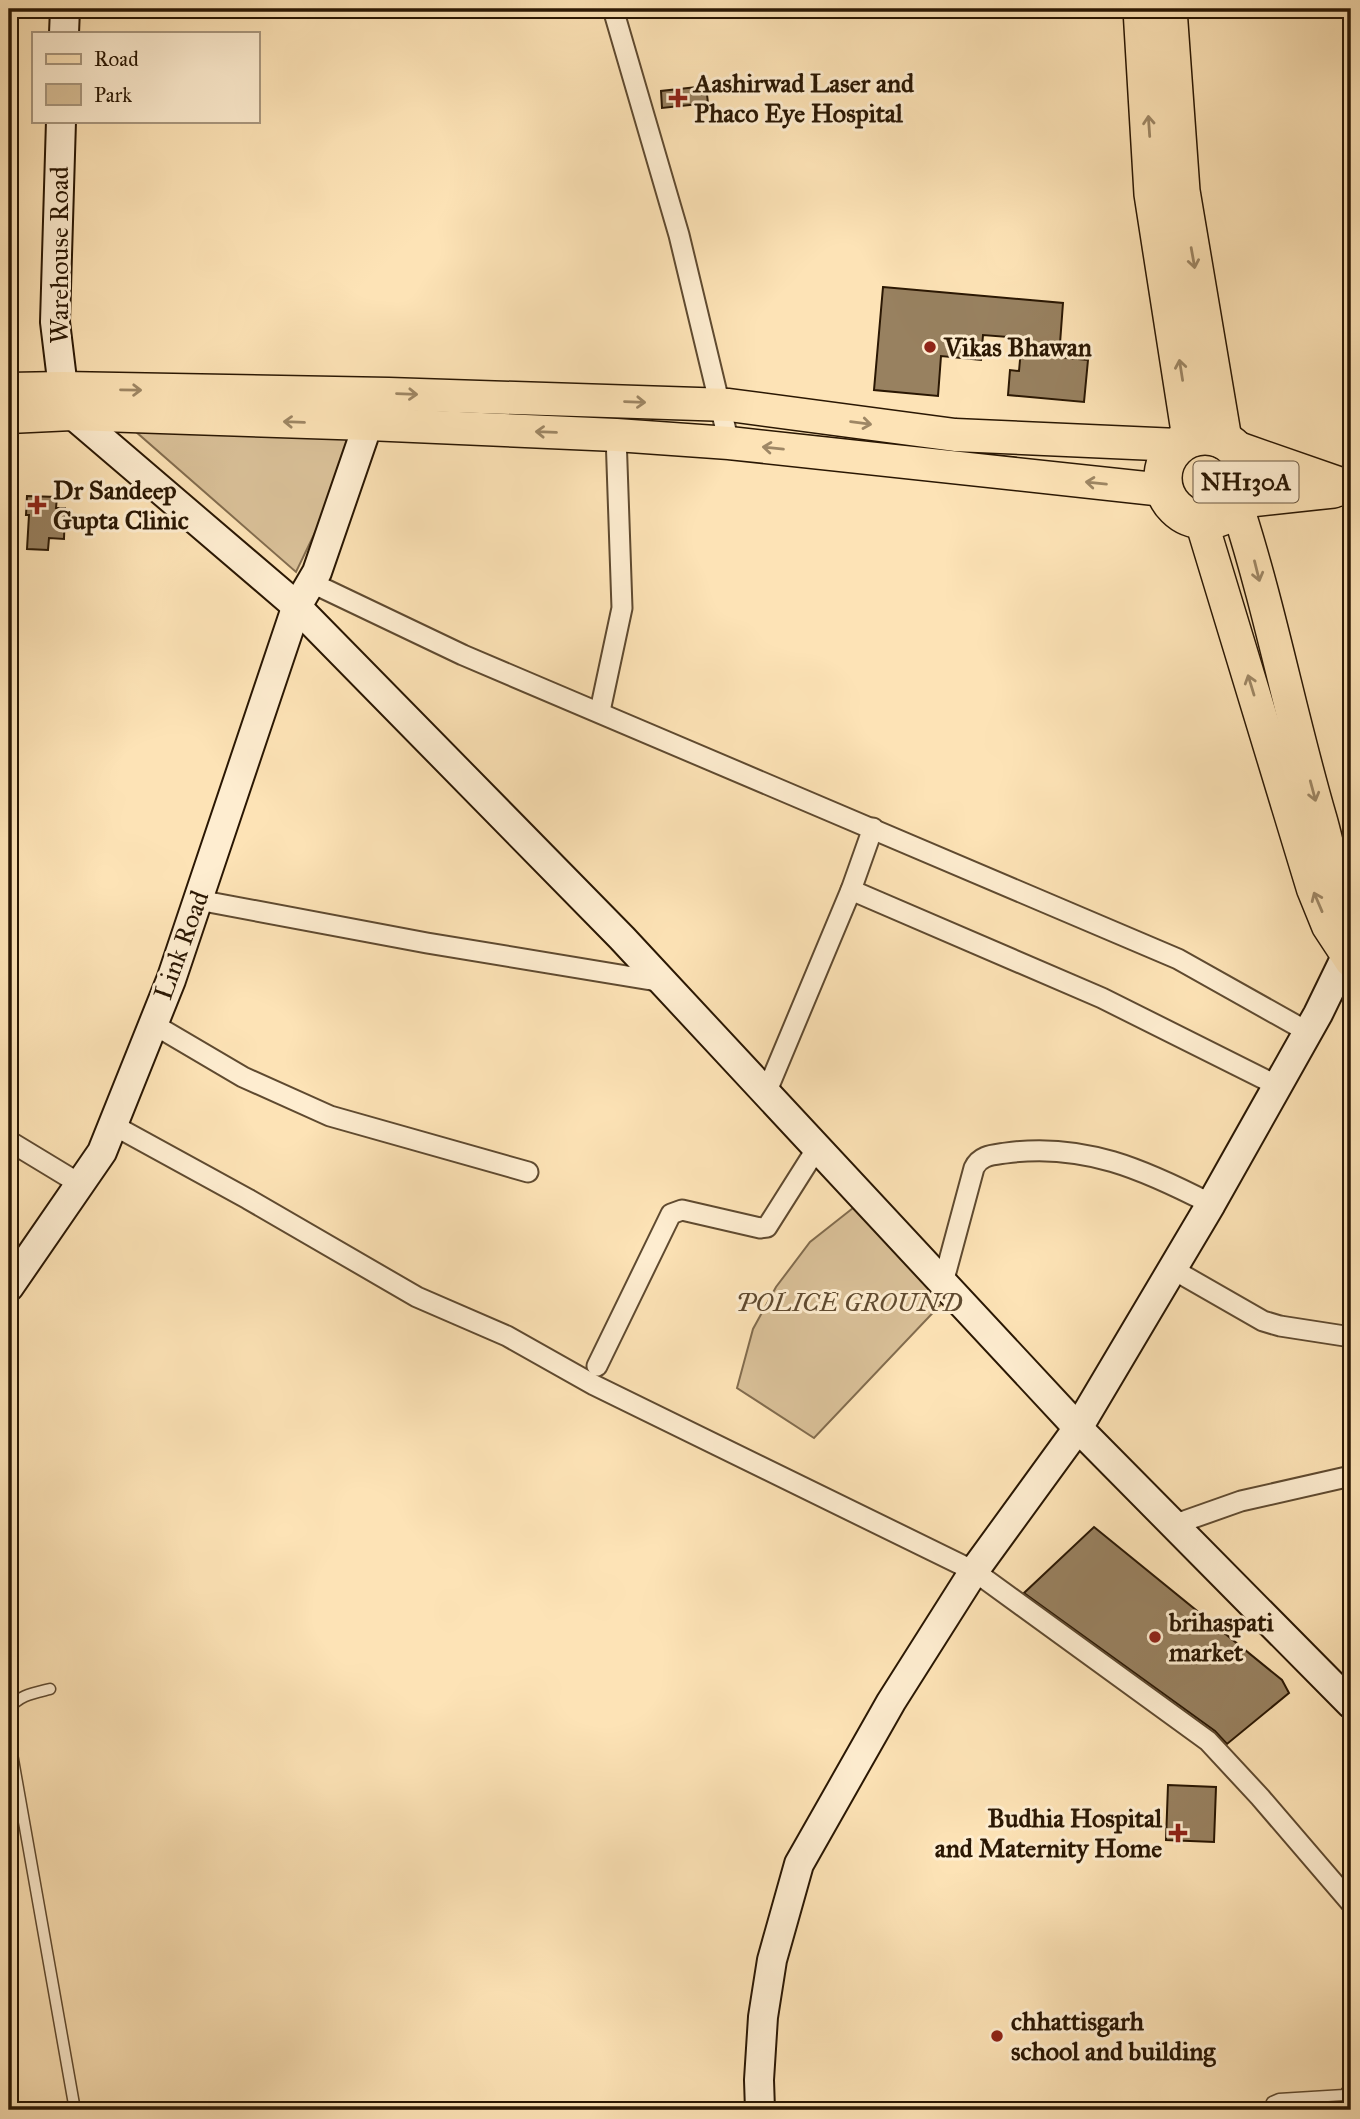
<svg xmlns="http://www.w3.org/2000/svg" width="1360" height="2119" viewBox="0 0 1360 2119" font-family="'IM FELL Great Primer',serif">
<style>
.green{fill:#d9c098;stroke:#826c4e;stroke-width:2}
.building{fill:#988160;stroke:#2a1703;stroke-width:2}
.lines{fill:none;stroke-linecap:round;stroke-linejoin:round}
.lane-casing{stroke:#5f4a30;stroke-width:13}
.street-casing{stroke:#5f4a30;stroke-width:23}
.secondary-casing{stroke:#2a1703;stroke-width:32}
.primary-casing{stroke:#2a1703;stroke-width:35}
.highway-casing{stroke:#2a1703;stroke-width:40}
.lane{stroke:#feedd0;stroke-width:10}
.street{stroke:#feedd0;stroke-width:19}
.secondary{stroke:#feedd0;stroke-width:28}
.primary{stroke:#fde3b6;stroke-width:32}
.highway{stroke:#fde3b6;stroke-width:37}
.oneway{stroke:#9e8765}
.poi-dot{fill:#8f2418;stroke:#feedd0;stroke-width:2.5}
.labels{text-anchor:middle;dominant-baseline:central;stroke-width:6;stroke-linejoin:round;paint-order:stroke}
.shield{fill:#feedd0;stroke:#6a5740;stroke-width:2}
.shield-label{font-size:24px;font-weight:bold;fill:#2a1703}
.poi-label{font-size:26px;font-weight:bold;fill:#2a1703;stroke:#feedd0;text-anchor:start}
.street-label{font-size:26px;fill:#2a1703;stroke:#feedd0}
.park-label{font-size:26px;font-style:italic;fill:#5f4a30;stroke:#feedd0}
</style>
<rect width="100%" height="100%" fill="#fde3b6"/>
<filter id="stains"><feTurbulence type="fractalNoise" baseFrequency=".00286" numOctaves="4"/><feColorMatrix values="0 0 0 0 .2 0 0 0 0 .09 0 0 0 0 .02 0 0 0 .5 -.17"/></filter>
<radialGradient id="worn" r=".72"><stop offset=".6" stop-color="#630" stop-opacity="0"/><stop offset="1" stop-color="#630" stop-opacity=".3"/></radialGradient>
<g class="green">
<polygon points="135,431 360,439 296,572"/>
<polygon points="853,1208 945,1300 814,1438 737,1388 753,1329 776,1287 810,1242"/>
</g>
<g class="building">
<polygon points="706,86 708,103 662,108 661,91"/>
<polygon points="883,287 1063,303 1059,357 1088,360 1084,402 1008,395 1010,370 1019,371 1022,338 983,335 981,360 941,356 938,396 874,390"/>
<polygon points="27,496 57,497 56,508 65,508 64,539 49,538 48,550 27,549 29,515 26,515"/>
<polygon points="1094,1527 1282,1680 1289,1693 1227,1744 1215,1731 1024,1593"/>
<polygon points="1168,1785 1216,1787 1214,1842 1166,1840"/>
</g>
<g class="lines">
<defs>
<g id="lane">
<path d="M9,1709C19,1695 34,1693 50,1689"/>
<polyline points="9,1737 75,2110"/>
<polyline points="1269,2110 1272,2102 1279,2099 1344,2095 1350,2088 1351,2078"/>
</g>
<g id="street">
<polyline points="613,9 679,235 729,443"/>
<polyline points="310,582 463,655 1178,959 1308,1032"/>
<polyline points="600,711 622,608 616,435"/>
<polyline points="851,890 1102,998 1278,1086"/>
<polyline points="198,900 427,943 663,982"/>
<polyline points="153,1024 243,1077 330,1116 528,1172"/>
<polyline points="766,1093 851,890 873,828"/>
<polyline points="113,1125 248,1199 417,1297 507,1336 594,1385 974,1571 1208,1741 1260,1797 1351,1903"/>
<polyline points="9,1141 80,1184"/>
<polyline points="1174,1270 1263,1321 1280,1326 1351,1337"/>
<path d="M943,1283L974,1168C980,1155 993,1155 1006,1153C1083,1142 1145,1170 1211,1204"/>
<polyline points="597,1366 671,1214 682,1210 760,1228 767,1227 817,1148"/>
<polyline points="1173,1525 1241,1501 1351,1476"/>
</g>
<g id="secondary">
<polyline points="64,33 65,9"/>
<polyline points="61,121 55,322 63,388 72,414 293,603 622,938 1078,1428 1351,1704"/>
<polyline points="9,1287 102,1152 171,980 296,608 317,572 368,424 371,403"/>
<polyline points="760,2110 759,2080 763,2017 772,1960 799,1864 891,1702 974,1571 1078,1428 1211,1204 1318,1014 1351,946"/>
</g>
<g id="primary">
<polyline points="9,389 63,388 389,394 729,405 955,435 1178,445"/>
<polyline points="9,417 72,414 368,424 616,435 729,443 1164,490"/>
<path d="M1237,506C1270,608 1290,714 1320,817C1329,847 1335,889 1351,914"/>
<polyline points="1201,520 1313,889 1328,926 1351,961"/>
</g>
<g id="highway">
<polyline points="1142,9 1153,194 1191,438"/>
<polyline points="1168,9 1181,191 1223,440"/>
<circle cx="1205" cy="478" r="42"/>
<polyline points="1236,450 1342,487"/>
<polyline points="1241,499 1333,489"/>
</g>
</defs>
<use href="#lane" class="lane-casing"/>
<use href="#street" class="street-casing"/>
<use href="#secondary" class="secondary-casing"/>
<use href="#primary" class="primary-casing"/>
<use href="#highway" class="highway-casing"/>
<use href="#lane" class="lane"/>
<use href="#street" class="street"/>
<use href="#secondary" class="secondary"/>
<use href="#primary" class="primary"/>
<use href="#highway" class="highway"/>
</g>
<defs><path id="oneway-shaft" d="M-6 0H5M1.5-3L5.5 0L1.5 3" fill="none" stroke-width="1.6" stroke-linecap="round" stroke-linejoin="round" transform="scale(1.75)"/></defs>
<g class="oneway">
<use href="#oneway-shaft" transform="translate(1149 126) rotate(-94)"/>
<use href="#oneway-shaft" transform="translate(1193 258) rotate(80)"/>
<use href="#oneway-shaft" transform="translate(1181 370) rotate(-99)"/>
<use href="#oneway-shaft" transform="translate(131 390) rotate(1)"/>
<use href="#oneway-shaft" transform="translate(407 394) rotate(2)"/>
<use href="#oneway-shaft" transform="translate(635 402) rotate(2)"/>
<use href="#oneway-shaft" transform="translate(294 422) rotate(-178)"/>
<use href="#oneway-shaft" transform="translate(861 423) rotate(7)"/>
<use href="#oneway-shaft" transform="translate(546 432) rotate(-178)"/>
<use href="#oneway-shaft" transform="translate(773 448) rotate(-174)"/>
<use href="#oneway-shaft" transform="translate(1096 483) rotate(-174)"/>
<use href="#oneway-shaft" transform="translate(1257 571) rotate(76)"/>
<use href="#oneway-shaft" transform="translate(1251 685) rotate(-107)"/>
<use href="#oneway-shaft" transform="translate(1313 791) rotate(75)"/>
<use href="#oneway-shaft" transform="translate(1318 902) rotate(-113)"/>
</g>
<g class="poi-dot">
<path d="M674.5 87.5h7v7h7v7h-7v7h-7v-7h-7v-7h7z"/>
<circle cx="930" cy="347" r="7"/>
<path d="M33.5 494.5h7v7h7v7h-7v7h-7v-7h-7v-7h7z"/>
<circle cx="1155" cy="1637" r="7"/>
<path d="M1174.5 1822.5h7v7h7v7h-7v7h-7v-7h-7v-7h7z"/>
<circle cx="997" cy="2036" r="7"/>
</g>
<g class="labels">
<rect class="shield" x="1193.5" y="461.5" width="105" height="41" rx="5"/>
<g class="shield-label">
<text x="1246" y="482">NH130A</text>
</g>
<g class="poi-label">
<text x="694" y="83">Aashirwad Laser and<tspan x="694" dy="30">Phaco Eye Hospital</tspan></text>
<text x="944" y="347">Vikas Bhawan</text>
<text x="53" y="490">Dr Sandeep<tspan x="53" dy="30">Gupta Clinic</tspan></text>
<text x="1169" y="1622">brihaspati<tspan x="1169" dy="30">market</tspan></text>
<text x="1162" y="1818" text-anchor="end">Budhia Hospital<tspan x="1162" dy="30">and Maternity Home</tspan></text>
<text x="1011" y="2021">chhattisgarh<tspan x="1011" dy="30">school and building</tspan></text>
</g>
<g class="street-label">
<text transform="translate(59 255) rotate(-90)">Warehouse Road</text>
<text transform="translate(181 945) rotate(-70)">Link Road</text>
</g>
<g class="park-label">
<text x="849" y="1302">POLICE GROUND</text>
</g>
</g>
<rect width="1360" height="2119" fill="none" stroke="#fde3b6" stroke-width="35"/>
<rect x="10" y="10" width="1339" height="2098" fill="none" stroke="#2a1703" stroke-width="3.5"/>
<rect x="18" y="18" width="1325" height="2084" fill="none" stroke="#2a1703" stroke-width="2"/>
<rect x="32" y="32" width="228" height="91" fill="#feedd0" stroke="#a9977e" stroke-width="2"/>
<rect x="46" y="54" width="35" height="10" fill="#fde3b6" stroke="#a9977e" stroke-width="2"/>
<text x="94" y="66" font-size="21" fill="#2a1703">Road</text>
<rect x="46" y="84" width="35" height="21" fill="#d9c098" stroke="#a9977e" stroke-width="2"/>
<text x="94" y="102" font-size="21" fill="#2a1703">Park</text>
<rect width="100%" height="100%" filter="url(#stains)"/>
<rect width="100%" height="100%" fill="url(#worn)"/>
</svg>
